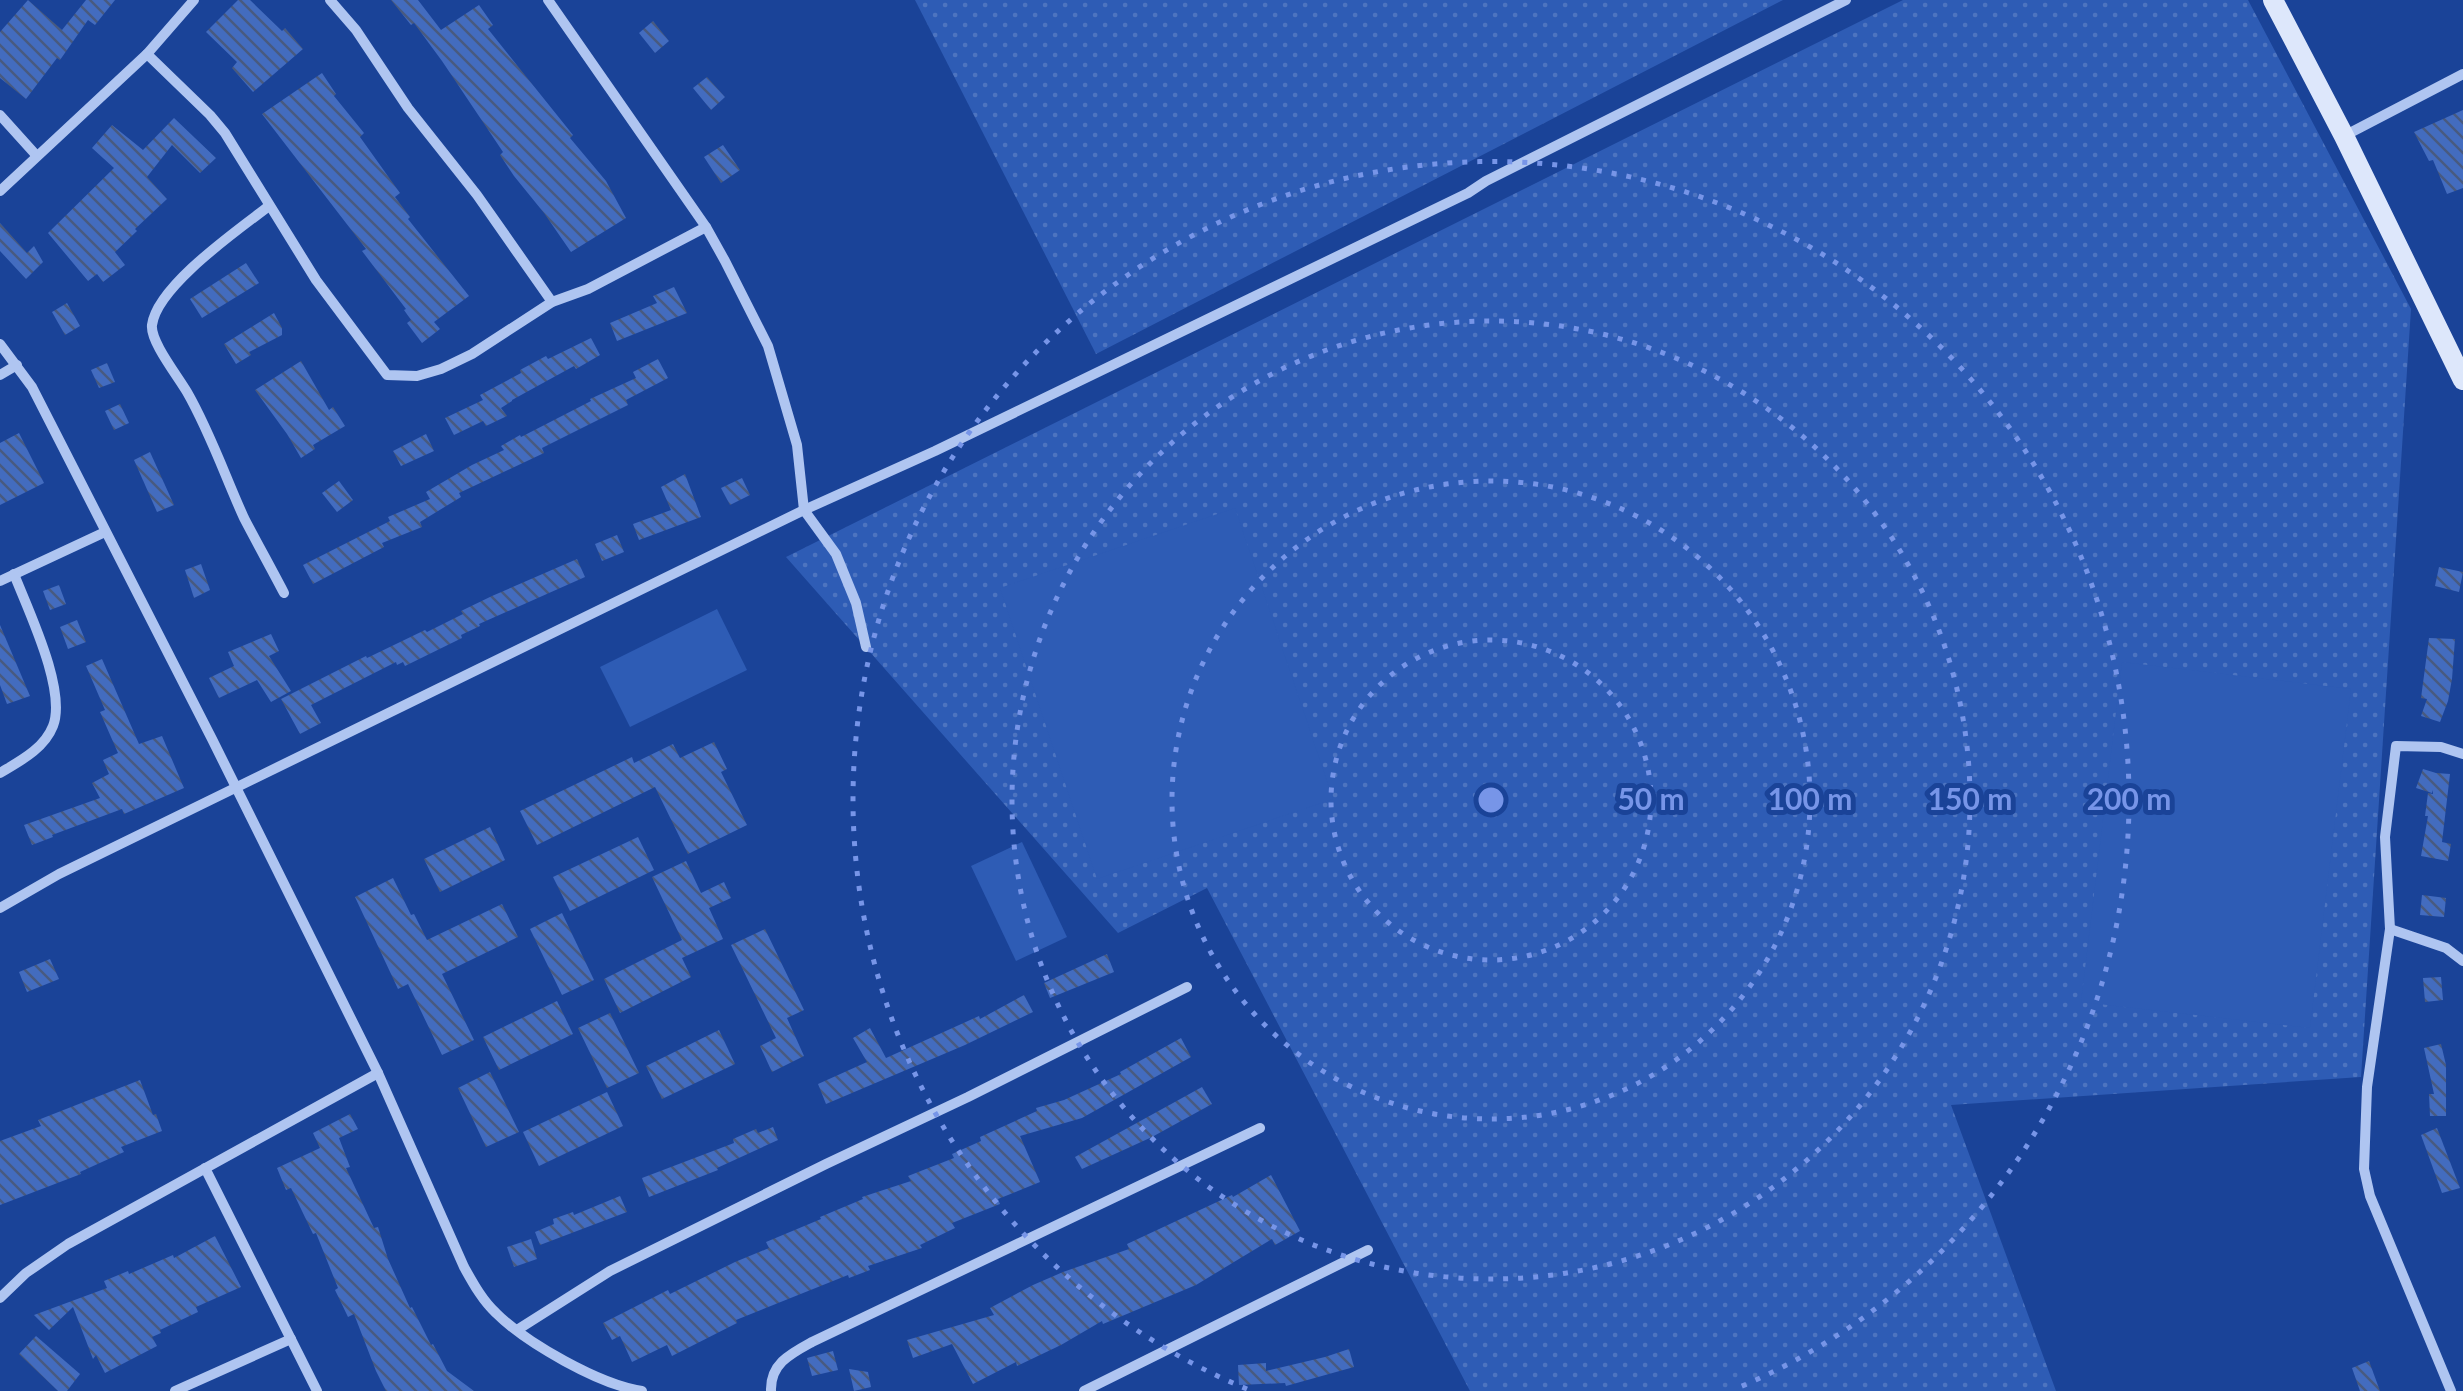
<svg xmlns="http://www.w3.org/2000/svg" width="2463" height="1391" viewBox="0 0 2463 1391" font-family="Lato,sans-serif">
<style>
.grass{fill:url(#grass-dots)}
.park{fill:#2e5cb5}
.building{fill:url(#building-back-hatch)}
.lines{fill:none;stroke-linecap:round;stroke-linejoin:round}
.street{stroke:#afc5f1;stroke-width:10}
.secondary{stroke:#dde7fb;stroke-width:20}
.ring{fill:none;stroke:#7795e8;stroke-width:5;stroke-dasharray:5 10}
.centre{fill:#7795e8;stroke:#1a4398;stroke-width:5}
.ring-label{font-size:30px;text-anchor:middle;font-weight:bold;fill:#7795e8;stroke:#1a4398;stroke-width:10;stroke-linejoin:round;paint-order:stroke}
</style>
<defs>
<pattern id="grass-dots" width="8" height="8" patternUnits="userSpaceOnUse" patternTransform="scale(2.5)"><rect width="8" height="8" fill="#2e5cb5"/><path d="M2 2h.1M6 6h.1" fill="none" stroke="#4d74c0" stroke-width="1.8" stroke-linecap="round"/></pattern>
<pattern id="building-back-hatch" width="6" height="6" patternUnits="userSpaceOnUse" patternTransform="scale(2.5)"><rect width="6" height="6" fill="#436cbf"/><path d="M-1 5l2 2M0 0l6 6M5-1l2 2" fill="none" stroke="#485a80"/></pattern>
</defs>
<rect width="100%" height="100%" fill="#1a4398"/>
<g class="grass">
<polygon points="915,0 1783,0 1096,354"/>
<polygon points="1903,0 2248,0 2411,309 2361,1077 1951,1105 2056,1391 1470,1391 1207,888 1118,933 786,557"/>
</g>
<g class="park">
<polygon points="1235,508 1333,799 1097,879 1000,588"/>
<polygon points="717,609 747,670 630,727 600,667"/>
<polygon points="2122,662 2351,689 2310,1028 2081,1002"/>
<polygon points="1022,842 1067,937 1016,961 971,866"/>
</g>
<g class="building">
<polygon points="28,0 62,30 86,0 115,0 95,25 88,20 60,60 57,58 26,99 0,78 0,32"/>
<polygon points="238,0 250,0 282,31 285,28 303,49 253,92 232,68 237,62 206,32"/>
<polygon points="391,0 418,0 441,30 479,5 493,25 488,29 573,135 570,138 606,181 626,218 571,252 544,213 514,176 500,155 503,152 442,61 414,23 411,25"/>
<polygon points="653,21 669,41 655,53 639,33"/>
<polygon points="322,73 336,94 334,96 364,133 360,137 400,193 395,197 410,217 408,219 469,296 434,322 440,329 422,343 407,323 411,320 404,310 406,309 362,251 366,249 262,114"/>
<polygon points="707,77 725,97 711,110 693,88"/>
<polygon points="2463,110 2463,188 2447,194 2433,160 2429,161 2414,132"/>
<polygon points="174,118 216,158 200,173 172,145 147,177 167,199 135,229 137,231 115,252 125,265 103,282 97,274 88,281 48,233 114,168 92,148 112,125 143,150"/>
<polygon points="723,145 740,170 721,183 704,157"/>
<polygon points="0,223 27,253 34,246 43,262 26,279 0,251"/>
<polygon points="246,263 259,283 202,318 190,299"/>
<polygon points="674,287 687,313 617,341 610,323 657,303 653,296"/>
<polygon points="67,303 80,326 65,335 52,312"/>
<polygon points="274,313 282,328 282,335 249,352 251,355 236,364 224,344"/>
<polygon points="591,338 600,355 576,369 574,366 512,400 512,401 501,408 507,416 486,426 483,421 454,435 445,418 483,400 480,395 521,373 520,370 546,356 548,359"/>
<polygon points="658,359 668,378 626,400 628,405 542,448 544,453 459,493 461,497 420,522 422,527 382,543 384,547 313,584 303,565 390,521 388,517 430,499 426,492 472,465 504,450 501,446 520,435 521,437 591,401 590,399 636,378 633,372"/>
<polygon points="301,361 329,410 333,407 345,426 313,445 315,449 301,458 287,434 255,390"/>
<polygon points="107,363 115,382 99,388 91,370"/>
<polygon points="120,404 129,423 114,430 105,411"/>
<polygon points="19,433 44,483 0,505 0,443"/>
<polygon points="426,434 434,451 401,466 393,451"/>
<polygon points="150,452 174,505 157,512 134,460"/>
<polygon points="685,474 701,517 639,540 633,524 671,510 661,487"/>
<polygon points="742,478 750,495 730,505 721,488"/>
<polygon points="339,481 353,500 337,512 322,493"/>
<polygon points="617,535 624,552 602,561 595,544"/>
<polygon points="577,559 585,577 479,624 480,626 461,635 462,638 405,666 403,662 397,665 396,662 311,705 321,723 300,734 281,699 366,656 367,658 425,630 427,632 463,614 461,611 492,596"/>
<polygon points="201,564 210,590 194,598 185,570"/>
<polygon points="2439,567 2463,572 2459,592 2435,586"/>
<polygon points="59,585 66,604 50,610 43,591"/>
<polygon points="77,620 86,642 68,649 60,627"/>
<polygon points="0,625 30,696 7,704 0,685"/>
<polygon points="271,634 279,651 269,656 291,691 271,702 257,680 219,698 209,678 234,666 228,652"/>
<polygon points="2429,638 2455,639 2452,679 2448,701 2440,722 2421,716 2427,699 2421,698"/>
<polygon points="102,659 139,744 162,736 184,788 124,814 122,809 52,835 53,837 32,845 24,825 100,798 92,783 109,774 103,760 118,753 100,712 105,710 86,666"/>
<polygon points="714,742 727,769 721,772 747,825 688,854 655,787 537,845 520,811 632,757 634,763 673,744 680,758"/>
<polygon points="2423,769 2436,773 2450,774 2442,842 2451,844 2448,861 2421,856 2428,816 2425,816 2428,793 2433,794 2433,790 2432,793 2416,788"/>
<polygon points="490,827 505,860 440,892 424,859"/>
<polygon points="638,837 654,870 570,911 553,877"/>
<polygon points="686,861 701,893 724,882 731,898 709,908 723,939 682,958 691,977 620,1013 604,979 682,940 652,877"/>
<polygon points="393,878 411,915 414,914 427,940 502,904 518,937 442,974 474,1040 442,1055 408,984 398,989 355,897"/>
<polygon points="2422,895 2446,898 2444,917 2420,915"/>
<polygon points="562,913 594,980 562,995 530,929"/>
<polygon points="765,929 804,1010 787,1018 804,1056 772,1072 760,1046 776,1038 731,945"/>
<polygon points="1107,954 1114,972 1050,998 1044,983"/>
<polygon points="50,959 59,979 27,992 19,972"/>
<polygon points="2441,977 2443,1000 2425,1002 2423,978"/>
<polygon points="1024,995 1033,1012 965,1045 826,1104 818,1084 867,1062 853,1038 870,1028 886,1058 979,1016 980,1019"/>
<polygon points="557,1001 573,1034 499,1070 483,1037"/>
<polygon points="610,1013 639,1073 607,1088 578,1028"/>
<polygon points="719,1030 735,1064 662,1099 646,1066"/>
<polygon points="1181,1038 1191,1057 1082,1118 1020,1136 1040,1182 998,1199 1000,1204 952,1223 955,1228 920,1245 922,1248 868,1266 870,1270 849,1278 848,1275 736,1320 737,1323 672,1356 667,1345 632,1362 620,1336 612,1340 603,1323 668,1290 670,1294 735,1262 769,1248 766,1242 821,1219 820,1217 863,1199 862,1197 911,1181 908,1176 954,1158 952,1154 981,1141 980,1137 1037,1111 1036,1108 1064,1100 1121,1074 1120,1072"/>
<polygon points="2441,1044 2446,1065 2446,1116 2430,1116 2429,1094 2434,1094 2424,1048"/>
<polygon points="490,1072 519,1132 486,1147 458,1088"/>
<polygon points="140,1080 153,1115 156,1114 162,1131 121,1147 124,1152 80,1172 81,1174 0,1205 0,1141 41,1126 38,1120"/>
<polygon points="1202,1087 1212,1104 1152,1137 1082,1169 1075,1157"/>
<polygon points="607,1092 623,1126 539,1166 523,1132"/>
<polygon points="350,1114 358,1129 339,1138 350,1167 346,1168 374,1228 378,1227 388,1259 410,1308 412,1307 431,1345 433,1344 447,1371 474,1391 386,1391 376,1371 354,1314 348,1317 335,1290 338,1288 316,1233 313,1234 291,1188 286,1190 277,1168 320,1148 313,1133"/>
<polygon points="773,1127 778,1140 717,1168 718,1170 649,1197 642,1178 734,1143 733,1139 756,1129 758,1133"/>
<polygon points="2437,1128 2460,1188 2442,1193 2421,1135"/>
<polygon points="1271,1175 1300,1231 1275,1245 1272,1239 1196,1285 1103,1324 1102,1321 1061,1345 1017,1366 1016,1362 973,1384 952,1344 913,1358 907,1340 994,1315 990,1308 1033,1285 1063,1272 1129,1249 1127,1244 1232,1195 1233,1197"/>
<polygon points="620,1196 627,1212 540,1245 535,1232 554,1224 553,1219 573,1212 574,1215"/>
<polygon points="215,1236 241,1287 196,1307 198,1312 160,1330 161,1333 152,1337 157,1346 105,1373 96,1355 93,1359 73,1307 49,1330 34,1315 107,1288 104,1281 128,1271 129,1274 173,1255 174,1258"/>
<polygon points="531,1239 537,1259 514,1267 507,1247"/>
<polygon points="36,1336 80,1374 67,1391 58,1391 19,1354"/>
<polygon points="1349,1349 1354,1367 1286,1386 1285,1383 1239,1385 1238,1365 1266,1363 1266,1371 1325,1357"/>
<polygon points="833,1351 838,1370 812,1376 807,1358"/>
<polygon points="2369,1361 2380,1391 2360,1391 2352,1368"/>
<polygon points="849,1369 868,1372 871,1387 854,1391"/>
</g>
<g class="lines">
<g class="street">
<polyline points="330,0 356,30 408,108 477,195 552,302"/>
<polyline points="548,0 706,227 725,261 768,346 797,445 804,510 836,554 856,603 866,647"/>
<polyline points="147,54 210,115 225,133 316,280 387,375 417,376 441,369 472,354 552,302 588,289 706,227"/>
<polyline points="0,115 36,155"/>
<polyline points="2344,136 2463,74"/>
<polyline points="0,191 147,54 194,0"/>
<path d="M269,206C238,230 157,286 152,325C150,341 177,375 187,392C210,432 225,476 244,518C257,543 271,568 284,593"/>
<path d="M0,344L32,387L212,739L378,1073L464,1267C473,1283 482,1300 496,1313C526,1343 600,1385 642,1391"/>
<polyline points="0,375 17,365"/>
<polyline points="0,581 105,532"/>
<path d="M0,773C20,761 44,749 53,726C67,690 28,610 14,574"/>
<polyline points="0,908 59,874 804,510 935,451 1468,193 1486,181 1846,0"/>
<polyline points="2390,929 2446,948 2463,961"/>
<polyline points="205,1168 317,1391"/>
<polyline points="0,1298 26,1273 68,1244 378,1073"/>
<polyline points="517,1330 610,1271 826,1164 968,1097 1187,987"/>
<polyline points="175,1391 291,1339"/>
<path d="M771,1391C770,1364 790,1354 812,1342L1260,1128"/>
<polyline points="1084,1391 1368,1250"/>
<polyline points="2451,1391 2370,1196 2364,1169 2367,1087 2390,929 2385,837 2396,746 2441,747 2463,754"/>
</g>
<polyline class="secondary" points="2273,0 2344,136 2463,380"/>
</g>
<g class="ring">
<circle cx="1491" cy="800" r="160"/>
<circle cx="1491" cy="800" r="319"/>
<circle cx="1491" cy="800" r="479"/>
<path d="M1247 1389A638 638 0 1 1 1735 1389"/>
</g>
<circle cx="1491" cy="800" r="15" class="centre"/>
<g class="ring-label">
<text x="1651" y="810">50 m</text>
<text x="1810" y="810">100 m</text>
<text x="1970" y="810">150 m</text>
<text x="2129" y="810">200 m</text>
</g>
</svg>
